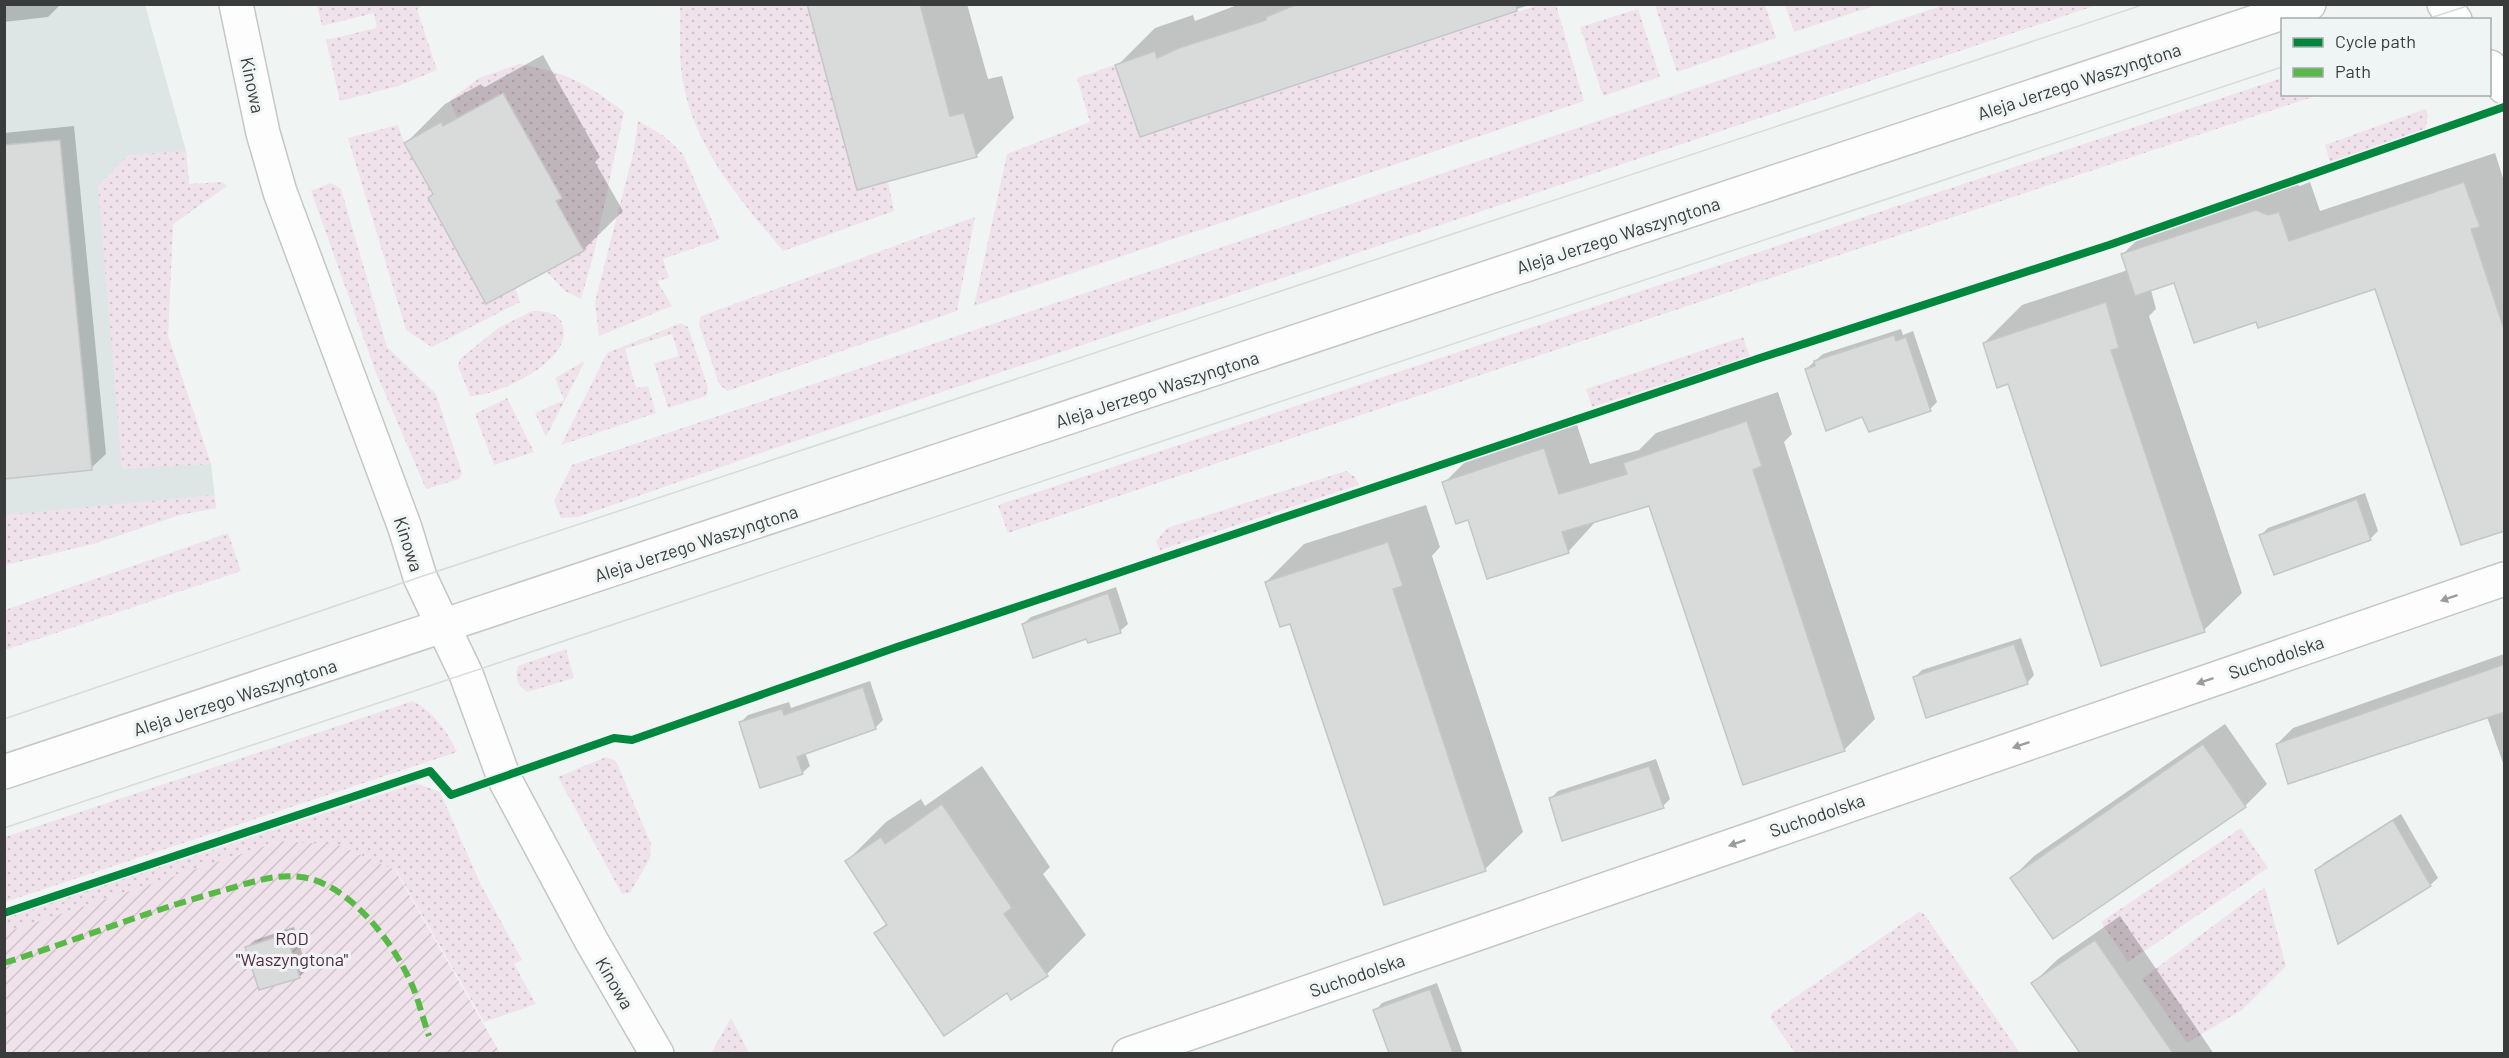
<svg xmlns="http://www.w3.org/2000/svg" width="2509" height="1058" viewBox="0 0 2509 1058" font-family="Barlow,sans-serif">
<style>
.built{fill:#dde6e5}
.grass{fill:url(#grass-dots)}
.garden{fill:url(#garden-furrows)}
.shadow{fill:#0003}
.building{fill:#d8dbda;stroke:#c5c7c7;stroke-width:1.5}
.lines{fill:none;stroke-linecap:round;stroke-linejoin:round}
.minor-casing{stroke:#c5c7c7;stroke-width:36}
.tertiary-casing{stroke:#c5c7c7;stroke-width:36}
.secondary-casing{stroke:#c5c7c7;stroke-width:36}
.minor{stroke:#fdfdfd;stroke-width:33}
.tertiary{stroke:#fdfdfd;stroke-width:33}
.secondary{stroke:#fdfdfd;stroke-width:33}
.tram{stroke:#d9dada;stroke-width:1.5}
.quiet{stroke:#58b947;stroke-width:6;stroke-dasharray:12 6;stroke-linecap:butt}
.cycleway-casing{stroke:#eff5f4;stroke-width:11}
.cycleway{stroke:#00873e;stroke-width:8}
.oneway{fill:#9b9c9c}
.labels{text-anchor:middle;dominant-baseline:central;stroke-width:6;stroke-linejoin:round;paint-order:stroke}
.street-label{font-size:18px;fill:#393c3b;stroke:#eff5f4}
.park-label{font-size:18px;fill:#542743;stroke:#eff5f4}
</style>
<defs>
<pattern id="grass-dots" width="8" height="8" patternUnits="userSpaceOnUse" patternTransform="scale(1.5)"><rect width="8" height="8" fill="#f0e2ea"/><path d="M2 2h.1M6 6h.1" fill="none" stroke="#cfc3ca" stroke-width="1.8" stroke-linecap="round"/></pattern>
<pattern id="garden-furrows" width="10" height="10" patternUnits="userSpaceOnUse" patternTransform="scale(1.5)"><rect width="10" height="10" fill="#f0e2ea"/><path d="M-1 1l2-2M0 10L10 0M9 11l2-2" fill="none" stroke="#cfc3ca"/></pattern>
</defs>
<rect width="100%" height="100%" fill="#f0f4f3"/>
<polygon class="built" points="4,5 145,5 186,151 189,184 197,207 173,224 168,336 211,464 216,508 179,515 96,543 5,565"/>
<g class="grass">
<polygon points="317,5 424,5 417,9 437,70 398,86 340,101 326,40 377,28 374,13 322,26"/>
<path d="M680,5H807L857,190L888,182L894,211L783,251C742,202 697,151 684,87C678,61 681,31 680,5Z"/>
<polygon points="1538,5 1556,5 1584,101 974,306 1007,154 1090,122 1077,78 1115,65 1141,137"/>
<polygon points="1655,5 1765,5 1776,38 1677,72"/>
<polygon points="1785,5 1785,4 1877,5 1794,32"/>
<polygon points="1944,5 2097,5 781,446 578,517 561,518 554,501 572,465"/>
<polygon points="1638,9 1660,77 1603,96 1580,27"/>
<path d="M519,64C565,72 587,83 624,112L594,253L581,299L565,291L547,272L584,251L556,201L561,197L504,93L457,118L450,100L479,78Z"/>
<polygon points="2282,78 2282,94 2318,95 1008,533 998,505"/>
<polygon points="2425,109 2428,115 2425,131 2330,162 2325,145"/>
<polygon points="638,121 664,136 683,154 720,239 663,259 669,278 657,281 672,306 599,336 595,302 634,150"/>
<polygon points="398,125 404,143 433,194 428,198 486,304 515,287 520,302 432,347 406,330 348,138"/>
<polygon points="186,151 189,184 223,182 227,186 173,224 168,336 211,464 122,469 98,186 128,155"/>
<polygon points="331,183 341,189 387,347 436,394 462,473 459,479 426,489 375,370 311,191"/>
<polygon points="975,217 957,311 727,391 719,384 699,324 701,316"/>
<path d="M532,311C545,311 559,312 563,326C573,361 497,396 470,396L458,366L460,359L498,328Z"/>
<polygon points="681,323 688,327 708,388 706,396 668,408 654,363 679,356 672,334 625,349 636,388 648,386 656,413 561,445 607,353"/>
<polygon points="1743,337 1750,357 1592,407 1586,389"/>
<polygon points="585,361 546,437 535,413 564,400 555,378"/>
<polygon points="507,398 534,452 494,465 475,414"/>
<polygon points="1346,471 1355,477 1359,485 1160,550 1156,541 1167,528"/>
<polygon points="213,495 216,508 179,515 96,543 5,565 5,515"/>
<polygon points="228,533 241,571 5,650 5,610"/>
<path d="M566,649L574,678L527,692C516,684 515,678 518,666Z"/>
<path d="M413,701C435,714 446,729 457,752L5,902V837Z"/>
<polygon points="606,757 616,761 651,844 650,858 630,893 622,894 558,777"/>
<polygon points="416,783 440,792 480,883 522,960 514,964 536,1004 484,1022 396,870 280,841 5,933 4,918"/>
<polygon points="2241,828 2268,868 2128,962 2101,922"/>
<polygon points="2265,887 2286,966 2243,1009 2187,1043 2142,979"/>
<polygon points="1919,912 1924,914 2020,1053 1795,1053 1770,1017 1772,1013"/>
<polygon points="731,1018 749,1053 711,1053"/>
</g>
<polygon class="garden" points="280,841 338,845 395,870 500,1053 5,1053 4,933"/>
<g class="shadow">
<polygon points="4,4 61,4 48,17 4,22"/>
<polygon points="808,4 967,4 988,79 1002,76 1014,118 976,156"/>
<polygon points="1240,4 1532,4 1141,135 1117,66 1155,28 1193,15 1195,21"/>
<polygon points="543,55 600,157 595,162 623,211 583,250 548,270 434,193 406,143 445,104 481,84 483,88"/>
<polygon points="74,126 106,454 91,468 4,477 4,133"/>
<polygon points="2495,153 2504,181 2504,529 2376,287 2257,320 2175,281 2151,290 2156,309 2149,316 2242,593 2204,630 2009,382 1984,343 2022,305 2128,270 2123,254 2153,224 2287,180 2300,186 2310,182 2320,211"/>
<polygon points="1901,329 1903,335 1913,331 1937,402 1930,409 1863,415 1806,369 1823,354"/>
<polygon points="1778,392 1792,434 1784,442 1875,719 1844,750 1650,504 1598,519 1568,552 1469,518 1444,483 1475,452 1575,419 1590,464 1639,450 1656,433"/>
<polygon points="2365,493 2378,531 2370,539 2261,535 2268,528"/>
<polygon points="1426,505 1440,547 1432,556 1523,832 1485,869 1291,622 1266,582 1304,544"/>
<polygon points="1116,587 1128,624 1120,631 1023,624 1031,617"/>
<polygon points="2021,638 2034,675 2027,683 1914,678 1922,670"/>
<polygon points="2504,654 2504,766 2487,717 2277,744 2293,728"/>
<polygon points="870,681 883,720 875,728 805,752 810,766 802,773 741,722 748,715 789,702 791,708"/>
<polygon points="2225,724 2267,784 2245,806 2054,937 2012,878 2034,856"/>
<polygon points="1656,759 1670,799 1663,806 1550,799 1558,791"/>
<polygon points="982,766 1050,867 1043,874 1086,935 1047,974 1012,998 1008,991 876,933 887,923 846,862 886,822 921,799 925,806"/>
<polygon points="2401,814 2438,878 2430,885 2317,870 2324,863"/>
<polygon points="2120,916 2214,1054 2082,1054 2033,983 2058,959"/>
<polygon points="294,927 307,969 299,977 247,947 255,940"/>
<polygon points="1437,983 1462,1051 1459,1054 1391,1054 1375,1011 1382,1003"/>
</g>
<g class="building">
<polygon points="807,4 920,4 950,116 964,113 977,157 857,190"/>
<polygon points="1297,4 1516,4 1517,11 1140,137 1115,65 1155,51 1157,58 1179,48 1266,20 1266,17"/>
<polygon points="503,93 562,198 556,201 584,251 486,304 428,198 433,194 404,143 441,122 443,126"/>
<polygon points="60,140 92,470 4,479 4,145"/>
<polygon points="2464,182 2480,227 2471,229 2505,332 2505,531 2461,545 2375,289 2258,328 2256,322 2194,343 2174,283 2135,296 2121,254 2256,210 2268,215 2279,212 2289,241"/>
<polygon points="2106,302 2119,348 2111,350 2205,632 2101,666 2008,384 1997,388 1983,343"/>
<polygon points="1894,335 1896,341 1906,337 1931,411 1869,432 1862,417 1826,431 1805,369 1815,366 1814,361"/>
<polygon points="1747,421 1762,466 1753,470 1845,751 1743,785 1649,506 1562,532 1569,553 1487,579 1468,520 1456,524 1442,482 1544,448 1559,494 1627,474 1623,463"/>
<polygon points="2357,499 2371,540 2274,575 2259,535"/>
<polygon points="1388,542 1403,586 1393,589 1486,871 1384,905 1290,624 1280,627 1265,582"/>
<polygon points="1108,593 1121,633 1088,643 1086,639 1033,658 1022,624"/>
<polygon points="2014,644 2028,684 1926,718 1913,677"/>
<polygon points="2505,664 2505,712 2288,784 2276,744"/>
<polygon points="863,687 876,729 797,757 803,774 760,788 739,722 782,709 784,715"/>
<polygon points="2203,744 2246,807 2053,939 2010,878"/>
<polygon points="1649,766 1664,808 1562,841 1549,798"/>
<polygon points="942,804 1012,908 1004,914 1048,976 1011,1000 1007,993 944,1036 874,933 887,925 845,861 881,837 885,844"/>
<polygon points="2393,820 2431,886 2338,944 2315,870"/>
<polygon points="286,934 300,978 259,990 245,947"/>
<polygon points="2095,940 2173,1053 2080,1053 2031,983"/>
<polygon points="1430,989 1453,1053 1389,1053 1373,1010"/>
</g>
<g class="lines">
<defs>
<g id="minor">
<polyline points="236,4 263,133 280,192 405,528 420,577 444,628"/>
<polyline points="1129,1054 2504,579"/>
</g>
<g id="tertiary">
<polyline points="2444,4 2455,20"/>
<polyline points="2490,67 2504,87"/>
<polyline points="444,628 466,674 504,778 592,942 657,1054"/>
</g>
<polyline id="secondary" points="4,772 2309,4"/>
</defs>
<use href="#minor" class="minor-casing"/>
<use href="#tertiary" class="tertiary-casing"/>
<use href="#secondary" class="secondary-casing"/>
<use href="#minor" class="minor"/>
<use href="#tertiary" class="tertiary"/>
<use href="#secondary" class="secondary"/>
<g class="tram">
<polyline points="2424,20 2473,4"/>
<polyline points="4,719 420,577 2145,4"/>
<polyline points="4,828 2282,67"/>
</g>
<path class="quiet" d="M4,963C77,940 148,911 221,891C247,884 274,873 301,877C349,883 394,943 412,985C419,1001 423,1019 429,1036"/>
<defs>
<polyline id="cycleway" points="4,913 430,771 451,795 614,738 632,740 897,647 1760,358 2109,245 2504,107"/>
</defs>
<use href="#cycleway" class="cycleway-casing"/>
<use href="#cycleway" class="cycleway"/>
</g>
<defs><path id="oneway-solid" d="M-6-.8H1V-3.2L6.5 0L1 3.2V.8H-6Z" transform="scale(1.5)"/></defs>
<g class="oneway">
<use href="#oneway-solid" transform="translate(2449 598) rotate(161)"/>
<use href="#oneway-solid" transform="translate(2205 681) rotate(161)"/>
<use href="#oneway-solid" transform="translate(2021 745) rotate(161)"/>
<use href="#oneway-solid" transform="translate(1737 843) rotate(161)"/>
</g>
<g class="labels">
<g class="street-label">
<text transform="translate(2079 81) rotate(-18)">Aleja Jerzego Waszyngtona</text>
<text transform="translate(253 85) rotate(78)">Kinowa</text>
<text transform="translate(1618 235) rotate(-18)">Aleja Jerzego Waszyngtona</text>
<text transform="translate(1157 389) rotate(-18)">Aleja Jerzego Waszyngtona</text>
<text transform="translate(696 543) rotate(-18)">Aleja Jerzego Waszyngtona</text>
<text transform="translate(409 544) rotate(72)">Kinowa</text>
<text transform="translate(2276 657) rotate(-19)">Suchodolska</text>
<text transform="translate(235 697) rotate(-18)">Aleja Jerzego Waszyngtona</text>
<text transform="translate(1817 815) rotate(-19)">Suchodolska</text>
<text transform="translate(1357 975) rotate(-19)">Suchodolska</text>
<text transform="translate(615 983) rotate(60)">Kinowa</text>
</g>
<g class="park-label">
<text x="292" y="938">ROD<tspan x="292" dy="21">"Waszyngtona"</tspan></text>
</g>
</g>
<rect width="2509" height="1058" fill="none" stroke="#393c3b" stroke-width="12"/>
<rect x="2281" y="18" width="210" height="78" fill="#eff5f4" stroke="#a6abaa" stroke-width="1.5"/>
<rect x="2293" y="38" width="30" height="9" fill="#00873e" stroke="#a6abaa" stroke-width="1.5"/>
<text x="2335" y="48" font-size="18" fill="#393c3b">Cycle path</text>
<rect x="2293" y="68" width="30" height="9" fill="#58b947" stroke="#a6abaa" stroke-width="1.5"/>
<text x="2335" y="78" font-size="18" fill="#393c3b">Path</text>
</svg>
